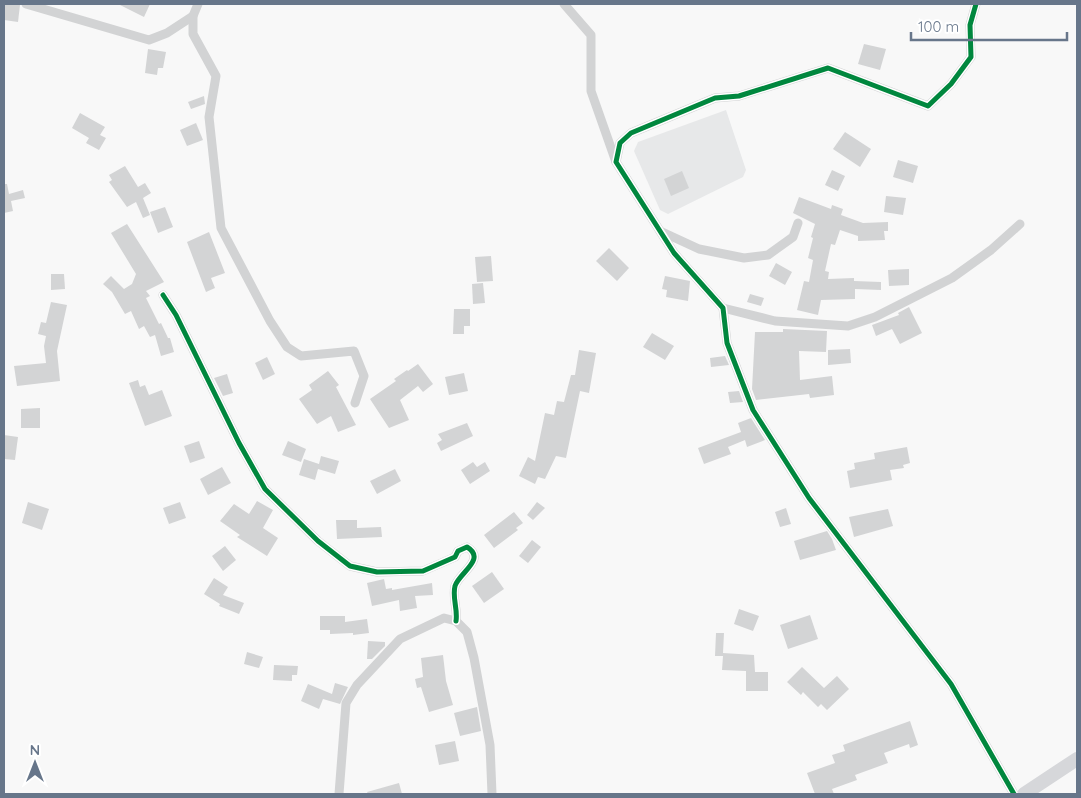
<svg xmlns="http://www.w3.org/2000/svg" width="1081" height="798" viewBox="0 0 1081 798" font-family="Quicksand,sans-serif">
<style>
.built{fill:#e7e8e9}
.building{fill:#d3d4d5}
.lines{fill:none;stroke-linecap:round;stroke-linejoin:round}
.minor{stroke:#d2d3d4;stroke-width:9}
.primary{stroke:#d6d7da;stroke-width:14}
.cycleway-casing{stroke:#fff;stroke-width:8}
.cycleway{stroke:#00873e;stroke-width:5}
</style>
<rect width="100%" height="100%" fill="#f8f8f8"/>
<polygon class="built" points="726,110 746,170 743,177 668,214 660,210 634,151 638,142"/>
<g class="building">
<polygon points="4,4 20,5 18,22 4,20"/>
<polygon points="118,4 150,4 144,17"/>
<polygon points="864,44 886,49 880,70 858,64"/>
<polygon points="148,49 166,52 163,68 158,68 157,75 145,73"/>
<polygon points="204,96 205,104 191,109 188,102"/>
<polygon points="80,113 105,127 100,135 106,138 99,150 86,143 89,138 72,128"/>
<polygon points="196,123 203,140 187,146 180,130"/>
<polygon points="845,132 871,149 860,167 833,149"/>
<polygon points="898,160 918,166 913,183 893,177"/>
<polygon points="125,166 138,187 145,183 151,193 143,198 150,215 143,218 136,202 127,207 109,182 112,180 109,175"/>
<polygon points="832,170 845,176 838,191 825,185"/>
<polygon points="682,171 689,188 671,196 664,179"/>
<polygon points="4,184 7,184 9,194 23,190 25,198 11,201 13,211 4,213"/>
<polygon points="886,196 906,198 903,215 884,212"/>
<polygon points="799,197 831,209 832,205 843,209 841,215 863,223 888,222 888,231 884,231 885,240 858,241 858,236 840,230 835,245 831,244 825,271 829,272 828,279 854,278 854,281 881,282 881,290 855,289 855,299 821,300 818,315 797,310 804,281 809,282 813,260 808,258 813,238 811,237 815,224 793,213"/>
<polygon points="165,207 173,227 158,233 150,212"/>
<polygon points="127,224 164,282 146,291 150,296 146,298 159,324 161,323 168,338 170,338 174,352 161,356 155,335 150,337 144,326 139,329 131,311 125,314 112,292 103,284 111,276 124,289 132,284 136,274 111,233"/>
<polygon points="209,232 225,273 211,278 215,288 206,292 187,242"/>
<polygon points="609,248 629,268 617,281 596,261"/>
<polygon points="491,256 493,281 477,282 475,257"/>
<polygon points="776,263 792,272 785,285 769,276"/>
<polygon points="909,269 909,285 889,286 888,270"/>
<polygon points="51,274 64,274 65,289 51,290"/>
<polygon points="665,276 690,281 688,301 666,297 667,290 662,289"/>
<polygon points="483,283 485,303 473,304 472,284"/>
<polygon points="750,294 764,298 761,306 747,302"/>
<polygon points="51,302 67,305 57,351 60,381 17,386 14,366 46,363 44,346 46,336 38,334 41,322 46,323"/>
<polygon points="909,307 922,333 900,344 892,329 876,336 872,325 899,315 898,313"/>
<polygon points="454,309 470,309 470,326 464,326 464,334 453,334"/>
<polygon points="783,329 827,331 826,352 799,351 800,380 832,376 834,395 810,398 809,394 756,400 752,389 755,332 783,332"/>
<polygon points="652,333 674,346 665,360 643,347"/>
<polygon points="850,349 851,363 828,365 828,350"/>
<polygon points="579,350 596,353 589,393 580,391 566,458 556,456 545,479 538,477 535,484 519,476 528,457 535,461 545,413 554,415 557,401 564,402 571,375 575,375"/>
<polygon points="725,356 729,365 711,367 710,358"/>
<polygon points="267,357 275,374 263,380 255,363"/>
<polygon points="418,364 433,384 423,392 418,386 400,400 409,420 389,428 370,399 396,381 394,379 407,370 408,371"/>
<polygon points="328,371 339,385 336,387 356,425 338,432 331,416 317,424 299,399 312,390 309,385"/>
<polygon points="464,373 468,391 449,395 445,377"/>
<polygon points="227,374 233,393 223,396 214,378"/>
<polygon points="138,380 140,387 145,385 149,395 162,390 172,416 145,426 129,383"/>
<polygon points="739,391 743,402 730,403 728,392"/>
<polygon points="40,408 40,428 21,428 21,409"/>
<polygon points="751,418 765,440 747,447 745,440 728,447 731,454 704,464 698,448 741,432 738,423"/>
<polygon points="467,423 473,436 441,451 437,443 442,440 438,434"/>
<polygon points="4,435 18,437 15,460 4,459"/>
<polygon points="199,441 205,458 190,463 184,446"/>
<polygon points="288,441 306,449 301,462 282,455"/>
<polygon points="907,447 910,463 903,465 904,468 890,470 892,480 850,488 847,471 855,469 854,463 875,459 874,453"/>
<polygon points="321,456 339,461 335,474 318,469 315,480 299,475 304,459 319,464"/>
<polygon points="473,462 477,467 485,462 490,471 470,484 461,470"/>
<polygon points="222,467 231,483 208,495 200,479"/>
<polygon points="395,469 401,481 377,494 370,481"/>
<polygon points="257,501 273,510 263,528 278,538 267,556 237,537 240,535 220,521 234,504 249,514"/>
<polygon points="28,502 49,509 42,530 22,523"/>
<polygon points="180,502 186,518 169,524 163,508"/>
<polygon points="537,502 545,508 533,520 527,515"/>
<polygon points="786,508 791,524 780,527 775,512"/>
<polygon points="888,509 893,526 854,537 849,517"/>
<polygon points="514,512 523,523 516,528 518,530 494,548 484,535"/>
<polygon points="336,520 357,520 357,528 381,527 382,537 337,539"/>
<polygon points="827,531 832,539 836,550 800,560 794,541"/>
<polygon points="532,540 541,547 528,563 519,556"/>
<polygon points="225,546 236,560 223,571 212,556"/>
<polygon points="492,572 504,589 484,603 472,586"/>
<polygon points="214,578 228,587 223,595 244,603 239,614 219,606 220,604 204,594"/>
<polygon points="384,579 386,589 392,588 392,590 432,583 433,595 415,596 417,608 400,611 399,600 372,606 367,583"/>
<polygon points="739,609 759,616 753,631 734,624"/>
<polygon points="810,615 818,639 788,649 780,625"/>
<polygon points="320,616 345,616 345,622 367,619 369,633 353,635 353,633 330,634 330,630 320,630"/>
<polygon points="716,633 724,633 723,653 754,655 755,672 768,672 768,691 746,691 746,671 722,670 723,656 715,656"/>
<polygon points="368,641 385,642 385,646 372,659 367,659"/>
<polygon points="247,652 263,657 259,668 244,664"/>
<polygon points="443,655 446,681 453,705 429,712 421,687 417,688 415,679 423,677 421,658"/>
<polygon points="274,665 298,666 297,675 292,675 292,681 273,680"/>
<polygon points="802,667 824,688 837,676 849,689 827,710 821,704 818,707 803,692 801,695 787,682"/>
<polygon points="335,683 348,687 340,704 323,699 319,709 301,701 308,684 332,694"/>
<polygon points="477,707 481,731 460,736 454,713"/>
<polygon points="910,721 918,745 910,748 909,744 884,753 888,763 855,775 857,780 832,789 834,794 815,794 807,773 835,763 832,755 845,751 843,745"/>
<polygon points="455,741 459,761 439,765 435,745"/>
<polygon points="399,783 402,794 368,794 367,792"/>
</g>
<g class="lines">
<g class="minor">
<polyline points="26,4 149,40 167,33 193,16"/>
<polyline points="198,4 193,16 193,34 216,76 209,117 221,228 270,321 287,347 301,356 354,351 364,376 355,403"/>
<polyline points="564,4 591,35 591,91 616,162"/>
<polyline points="976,4 970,25 971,57 951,84 928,106 828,68 739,96 715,98 631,133 620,143 616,162 674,253 723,308 727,343 753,410 809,498 951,684 1014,794"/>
<polyline points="660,231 699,249 744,258 768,255 793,237 798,223"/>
<path d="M163,295L176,315L239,443L265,489L318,541L350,566L377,572L423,571L455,557L458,551L467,547C487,559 459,573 455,586C452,598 458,609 456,621"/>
<polyline points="723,308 775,321 848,326 875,317 952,278 991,250 1020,224"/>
<polyline points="339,794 346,703 357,685 400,639 444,618 456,621 467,632 474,658 490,745 492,794"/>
</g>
<polyline class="primary" points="1024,794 1077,759"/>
<defs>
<g id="cycleway">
<polyline points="976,4 970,25 971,57 951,84 928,106 828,68 739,96 715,98 631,133 620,143 616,162 674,253 723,308 727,343 753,410 809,498 951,684 1014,794"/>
<path d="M163,295L176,315L239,443L265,489L318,541L350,566L377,572L423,571L455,557L458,551L467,547C487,559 459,573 455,586C452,598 458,609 456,621"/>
</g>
</defs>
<use href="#cycleway" class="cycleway-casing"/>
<use href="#cycleway" class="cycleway"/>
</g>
<rect width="1081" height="798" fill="none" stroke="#67768a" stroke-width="10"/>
<g transform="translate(35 763)" stroke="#ffffff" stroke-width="4" paint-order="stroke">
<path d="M0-4L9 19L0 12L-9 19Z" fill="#67768a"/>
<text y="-8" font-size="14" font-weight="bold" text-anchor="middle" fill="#67768a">N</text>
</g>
<path d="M911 32v8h156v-8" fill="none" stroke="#67768a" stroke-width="2.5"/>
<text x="918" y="32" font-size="15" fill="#67768a" stroke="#ffffff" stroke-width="4" paint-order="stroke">100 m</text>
</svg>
